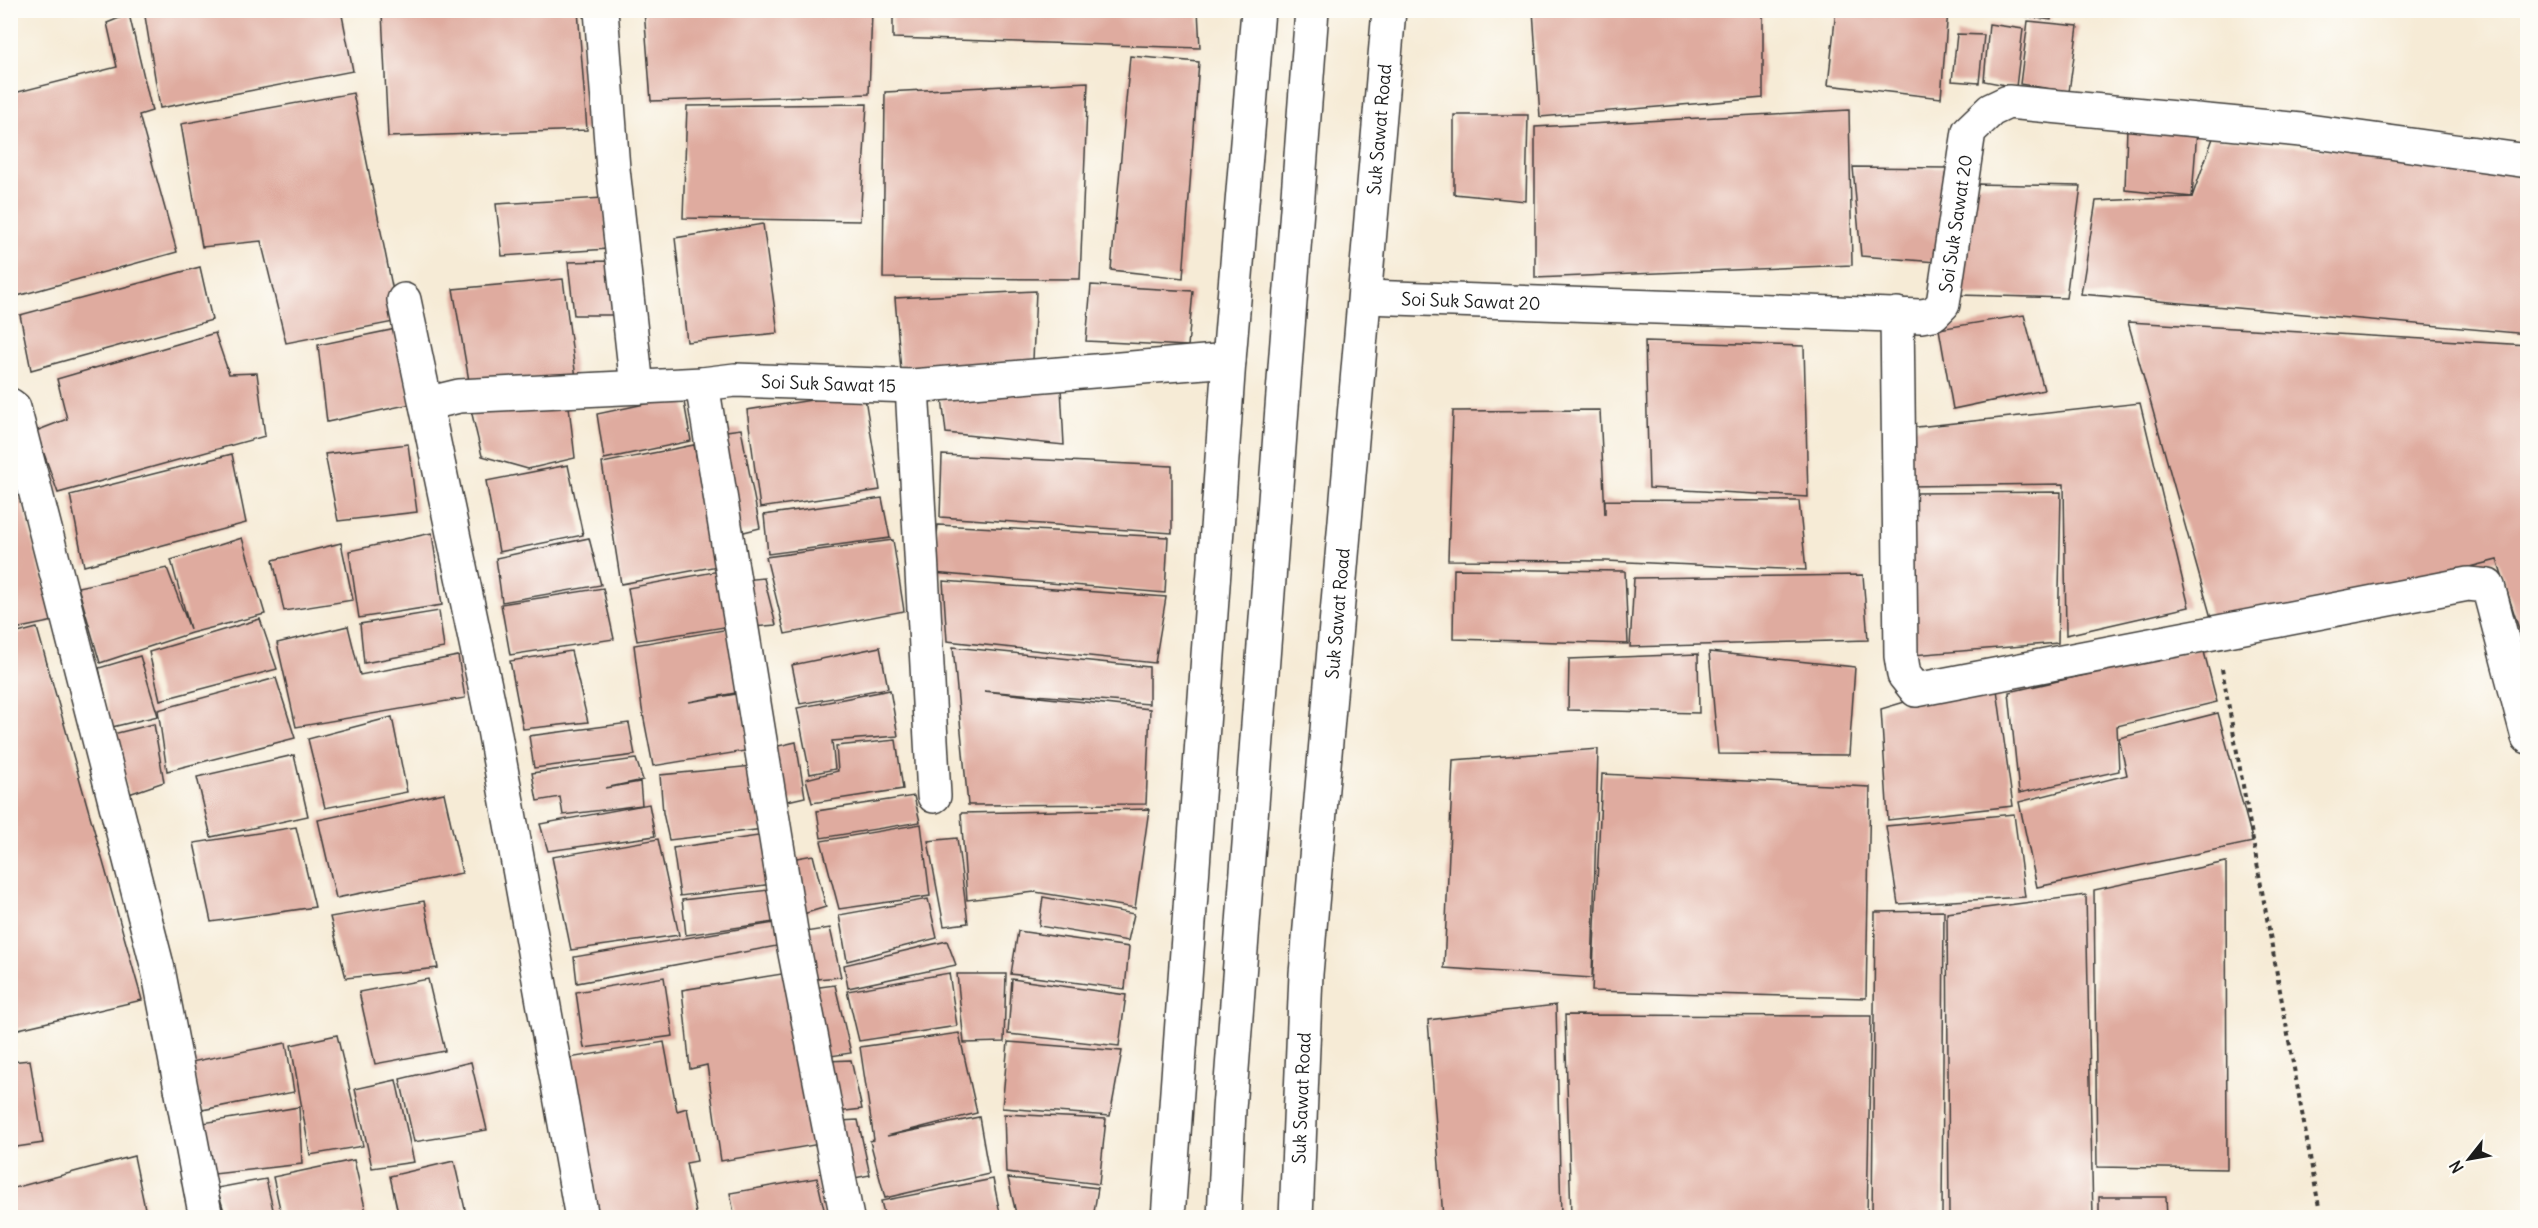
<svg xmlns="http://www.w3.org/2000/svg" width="2538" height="1228" viewBox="0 0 2538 1228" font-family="Delius,sans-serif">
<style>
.building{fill:#dfab9f}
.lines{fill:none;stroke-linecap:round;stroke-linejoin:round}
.street-casing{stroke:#3d3b38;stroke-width:36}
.primary-casing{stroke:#3d3b38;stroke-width:36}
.path{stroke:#3d3b38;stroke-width:4;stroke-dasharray:4.5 4.5;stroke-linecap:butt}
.street{stroke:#fff;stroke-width:33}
.primary{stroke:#fff;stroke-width:33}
.labels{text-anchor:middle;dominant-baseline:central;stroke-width:4.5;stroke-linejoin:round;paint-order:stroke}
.street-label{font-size:18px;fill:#1c1c1c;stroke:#fdfcf7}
</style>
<rect width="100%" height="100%" fill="#fdfcf7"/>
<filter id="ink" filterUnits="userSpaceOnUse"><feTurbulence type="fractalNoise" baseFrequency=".0167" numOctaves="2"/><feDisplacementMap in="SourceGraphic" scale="12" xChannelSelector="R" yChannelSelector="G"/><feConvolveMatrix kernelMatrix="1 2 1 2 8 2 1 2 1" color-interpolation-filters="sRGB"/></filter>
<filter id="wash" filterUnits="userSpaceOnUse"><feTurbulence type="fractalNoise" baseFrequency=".008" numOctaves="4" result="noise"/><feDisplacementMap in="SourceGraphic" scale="24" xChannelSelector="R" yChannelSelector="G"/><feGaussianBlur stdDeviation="1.35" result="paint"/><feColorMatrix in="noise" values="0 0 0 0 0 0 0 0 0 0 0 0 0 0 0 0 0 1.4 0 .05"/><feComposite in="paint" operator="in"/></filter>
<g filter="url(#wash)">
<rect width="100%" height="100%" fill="#f6ebd6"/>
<g id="blocks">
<g class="building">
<polygon points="144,10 341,10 353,71 160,108"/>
<polygon points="418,10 578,10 587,130 388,137 382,13"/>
<polygon points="644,10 872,10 869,94 651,101"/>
<polygon points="893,10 1198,10 1200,48 893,38"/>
<polygon points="1533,10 1763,10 1763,98 1540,117"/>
<polygon points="1836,10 1948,10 1941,98 1828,85"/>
<polygon points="1980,10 2052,10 2051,20"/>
<polygon points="129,14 152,111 139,115 177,252 10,298 10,94 117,67 107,23"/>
<polygon points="2028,21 2078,26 2069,92 2020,84"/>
<polygon points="1989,24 2023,29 2016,87 1984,81"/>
<polygon points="1957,34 1984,35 1979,83 1952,81"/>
<polygon points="1130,56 1199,62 1183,278 1111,270"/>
<polygon points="1088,82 1080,279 883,278 885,92"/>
<polygon points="353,93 399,321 286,343 261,241 202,247 181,124"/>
<polygon points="867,104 860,221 683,218 687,106"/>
<polygon points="1849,110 1852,265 1535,278 1535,127"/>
<polygon points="1454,115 1528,115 1526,201 1454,194"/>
<polygon points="2127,127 2197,130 2192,197 2125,190"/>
<polygon points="2213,138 2528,169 2528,334 2081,294 2096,201 2192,197"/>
<polygon points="1853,167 1947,168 1936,262 1861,256"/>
<polygon points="1974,184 2081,186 2066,298 1959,295"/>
<polygon points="604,198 608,249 502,256 496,204"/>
<polygon points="763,224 778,333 687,342 675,238"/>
<polygon points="611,261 616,315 574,315 568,262"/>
<polygon points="200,267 212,320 31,370 20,315"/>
<polygon points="563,279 576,378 469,381 453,289"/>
<polygon points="1091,285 1193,291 1188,346 1086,341"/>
<polygon points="1036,291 1033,360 901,371 895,298"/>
<polygon points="2024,315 2044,390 1953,409 1939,329"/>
<polygon points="2128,322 2528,345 2528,657 2497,560 2215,632"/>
<polygon points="396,329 411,404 327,422 318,345"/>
<polygon points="215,333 229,374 257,373 265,436 58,493 36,431 67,419 57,379"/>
<polygon points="1645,341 1804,346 1808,497 1649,488"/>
<polygon points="1061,388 1064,445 946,433 942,398"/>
<polygon points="864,392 880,490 760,508 747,410"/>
<polygon points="683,396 691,441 604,459 597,414"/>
<polygon points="568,398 575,458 528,469 482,456 470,406"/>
<polygon points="2140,403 2189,607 2066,635 2064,484 1907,486 1908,428"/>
<polygon points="1600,410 1605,515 1605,500 1799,501 1806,570 1606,561 1448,560 1453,411"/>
<polygon points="741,429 760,528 736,534 719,432"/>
<polygon points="408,444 417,512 338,521 325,454"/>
<polygon points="694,445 718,566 621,584 602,463"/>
<polygon points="232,454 246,523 84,566 70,495"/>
<polygon points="942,455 1172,466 1172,533 940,517"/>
<polygon points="10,459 54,621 10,630"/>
<polygon points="568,465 583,535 499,552 486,481"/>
<polygon points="2061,492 2058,643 1901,656 1909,493"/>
<polygon points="882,498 890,538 768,554 764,515"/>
<polygon points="938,525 1168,537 1165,593 933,573"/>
<polygon points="432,533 442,605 359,618 349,551"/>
<polygon points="242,538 265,614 191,633 100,663 78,587 167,568 190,629 171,560"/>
<polygon points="589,538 601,585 502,602 496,558"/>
<polygon points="893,540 904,611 785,634 766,557"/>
<polygon points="341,543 353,600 284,611 273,560"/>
<polygon points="1454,569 1625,571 1628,644 1453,639"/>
<polygon points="719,571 731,626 637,641 628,588"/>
<polygon points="1863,575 1868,640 1630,647 1634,578"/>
<polygon points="764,578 776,625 753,627 743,580"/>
<polygon points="943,581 1166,597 1155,663 947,641"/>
<polygon points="603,588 614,639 510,655 501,604"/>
<polygon points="439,611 444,648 364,663 360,624"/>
<polygon points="260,619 277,669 160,700 149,652"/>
<polygon points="348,626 360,675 458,656 465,698 296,727 277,643"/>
<polygon points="37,628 142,1000 10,1031 10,635"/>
<polygon points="729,629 740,692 689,702 742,693 751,750 653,766 642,709 634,645"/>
<polygon points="880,647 888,688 800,704 792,665"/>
<polygon points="953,647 1149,667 1149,704 984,691 1150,709 1146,804 968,805"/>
<polygon points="2203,648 2217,702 2117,726 2119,771 2019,793 2009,692"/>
<polygon points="571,651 588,722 523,729 510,661"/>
<polygon points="1709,652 1855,667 1849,755 1718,754"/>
<polygon points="1698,654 1699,713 1568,710 1569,659"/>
<polygon points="140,656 158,716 112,727 99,668"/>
<polygon points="1995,675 2013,806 1888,820 1881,709"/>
<polygon points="276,678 295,738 167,771 158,710"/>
<polygon points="890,690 898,736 832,741 835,769 810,774 797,708"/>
<polygon points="2218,713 2253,842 2037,887 2019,802 2127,775 2119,738"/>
<polygon points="392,717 407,792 325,808 308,739"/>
<polygon points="629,723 635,755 534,768 529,736"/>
<polygon points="154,724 164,782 129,794 113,734"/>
<polygon points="896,740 903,789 812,803 806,779 838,771 836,746"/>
<polygon points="796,742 805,797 783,802 774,747"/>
<polygon points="1598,749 1592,978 1444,968 1453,760"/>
<polygon points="294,755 308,816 211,837 197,777"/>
<polygon points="636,759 643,780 605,788 640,782 642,805 563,815 560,797 537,801 532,773"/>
<polygon points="753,766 764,829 669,840 663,813 660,775"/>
<polygon points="1602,774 1870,787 1866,998 1592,991"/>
<polygon points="444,793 462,873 336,898 318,820"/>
<polygon points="914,796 920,822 821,838 817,811"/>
<polygon points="649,804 655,836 548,851 540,824"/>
<polygon points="1149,809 1135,908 1035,892 967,900 961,813"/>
<polygon points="2014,814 2025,897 1898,904 1886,826"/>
<polygon points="921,824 930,896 839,909 821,841"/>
<polygon points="296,827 315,907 211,922 194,843"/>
<polygon points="765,835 773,884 680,896 673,848"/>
<polygon points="957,838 968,923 944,926 928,841"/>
<polygon points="658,839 679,935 571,950 552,857"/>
<polygon points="813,855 826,907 800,915 791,859"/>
<polygon points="2226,862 2227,1169 2097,1167 2094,890"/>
<polygon points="769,890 774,922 686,935 682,900"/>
<polygon points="2086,895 2093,1218 1949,1218 1947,913"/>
<polygon points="1043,897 1134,914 1128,941 1039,926"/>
<polygon points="928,899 937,938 847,961 839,915"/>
<polygon points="424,901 438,968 346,978 330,917"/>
<polygon points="1944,911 1942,1218 1872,1218 1875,912"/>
<polygon points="780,922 793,943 577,983 574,957"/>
<polygon points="830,928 841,977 816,979 805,932"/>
<polygon points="1018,931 1129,947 1125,989 1011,974"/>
<polygon points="947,941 956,965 848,988 844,965"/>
<polygon points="788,973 820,1144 721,1161 707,1065 690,1069 682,990"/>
<polygon points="949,973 957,1026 859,1041 847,991"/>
<polygon points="957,974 1006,974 1004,1042 964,1043"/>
<polygon points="664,977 673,1036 584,1048 576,992"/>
<polygon points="428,979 445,1051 375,1064 359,992"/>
<polygon points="1012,979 1126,995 1119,1046 1008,1034"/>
<polygon points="835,985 851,1053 824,1057 812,988"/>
<polygon points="1556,1005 1561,1218 1443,1218 1428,1020"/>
<polygon points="1565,1015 1871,1016 1867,1218 1571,1218"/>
<polygon points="959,1033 977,1113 887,1136 979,1117 989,1174 885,1198 870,1141 874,1140 860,1047"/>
<polygon points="337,1035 363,1146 310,1155 291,1045"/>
<polygon points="664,1042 677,1111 687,1108 697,1161 686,1163 697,1218 599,1218 569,1058"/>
<polygon points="1008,1042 1122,1051 1110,1116 1002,1108"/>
<polygon points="286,1043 294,1092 202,1110 191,1062"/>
<polygon points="30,1060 43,1143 10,1148 10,1062"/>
<polygon points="851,1060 862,1109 837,1112 827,1061"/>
<polygon points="471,1062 487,1130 414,1142 400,1079"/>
<polygon points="396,1080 414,1162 372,1168 355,1089"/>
<polygon points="299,1107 302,1164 214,1174 203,1123"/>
<polygon points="1004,1114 1106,1119 1099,1184 1006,1173"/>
<polygon points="858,1120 870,1175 849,1179 840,1121"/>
<polygon points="134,1156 147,1218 10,1218 10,1189"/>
<polygon points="354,1160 367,1216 282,1218 273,1177"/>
<polygon points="454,1161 467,1218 399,1218 390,1176"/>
<polygon points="817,1178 826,1218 735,1218 730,1193"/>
<polygon points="1008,1178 1098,1188 1093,1218 1017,1218"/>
<polygon points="266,1179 275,1218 226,1218 217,1188"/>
<polygon points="993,1179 1001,1218 885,1218 881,1201"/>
<polygon points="2099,1197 2166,1197 2167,1218 2099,1218"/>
</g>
</g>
</g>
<g filter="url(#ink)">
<use href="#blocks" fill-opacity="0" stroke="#3d3b38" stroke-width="1.5"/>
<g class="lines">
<defs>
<g id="street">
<polyline points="601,10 613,169 637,387"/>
<path id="s1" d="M1365,297L1921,316L1933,314L1943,304L1969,131L1991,110L2008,102L2301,130L2528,161"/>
<polyline points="404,300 493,724 582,1218"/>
<polyline points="1897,314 1901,656 1904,675 1916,690 2468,584 2488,586 2528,737"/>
<polyline points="702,384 793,943 847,1218"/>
<polyline points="912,386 934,796"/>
<path id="s2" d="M426,404L459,396L702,384L735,380L912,386L1229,360"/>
<polyline points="10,405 14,408 158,969 206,1218"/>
</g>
<g id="primary">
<polyline points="1168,1218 1229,360 1258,10"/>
<polyline points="1224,1218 1229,1109 1312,10"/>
<path id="s3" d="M1296,1218L1306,974L1389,10"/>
</g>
</defs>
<use href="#street" class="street-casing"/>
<use href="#primary" class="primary-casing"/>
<polyline class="path" points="2222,669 2321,1218"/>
<use href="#street" class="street"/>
<use href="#primary" class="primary"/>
</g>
</g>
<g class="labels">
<g class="street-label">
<text stroke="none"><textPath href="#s3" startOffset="1092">Suk Sawat Road</textPath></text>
<text stroke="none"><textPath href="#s1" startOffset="664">Soi Suk Sawat 20</textPath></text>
<text stroke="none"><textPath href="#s1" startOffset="106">Soi Suk Sawat 20</textPath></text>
<text stroke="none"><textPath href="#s2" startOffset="404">Soi Suk Sawat 15</textPath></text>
<text stroke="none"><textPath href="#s3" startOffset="606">Suk Sawat Road</textPath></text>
<text stroke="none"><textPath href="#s3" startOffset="120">Suk Sawat Road</textPath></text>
</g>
</g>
<rect width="2538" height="1228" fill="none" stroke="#fdfcf7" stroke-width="36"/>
<g transform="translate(2469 1159) rotate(239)" stroke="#fdfcf7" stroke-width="4.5" paint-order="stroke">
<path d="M0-4.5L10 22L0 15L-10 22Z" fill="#1c1c1c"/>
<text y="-9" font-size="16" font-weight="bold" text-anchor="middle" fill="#1c1c1c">N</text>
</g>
</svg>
